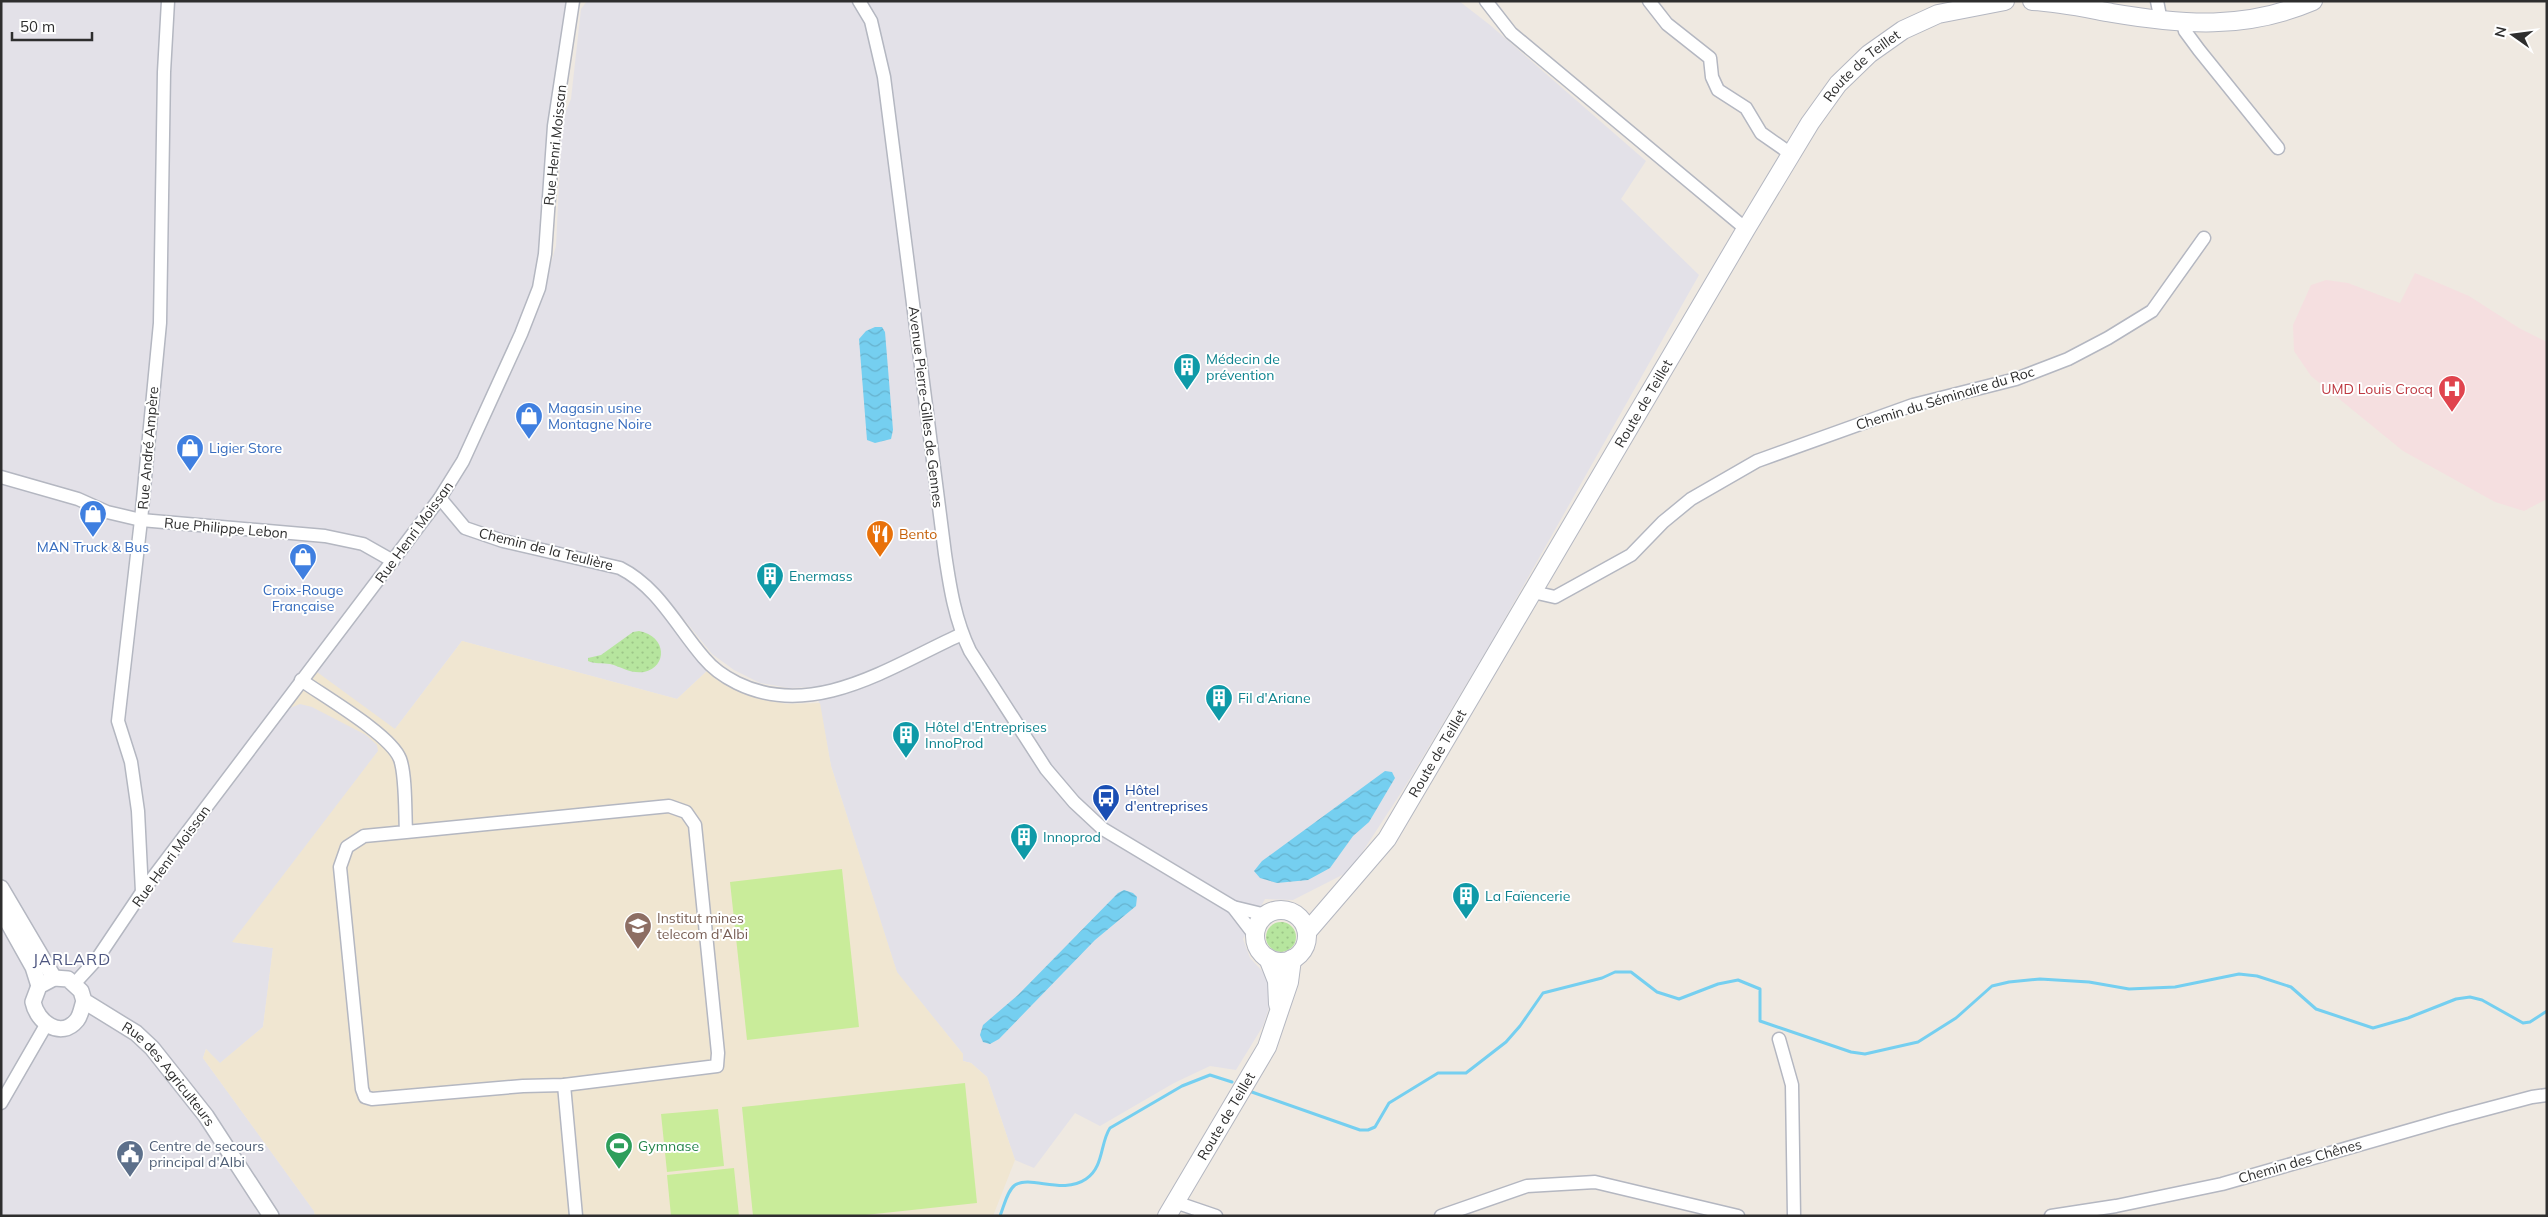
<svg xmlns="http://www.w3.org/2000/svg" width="2548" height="1217" viewBox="0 0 2548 1217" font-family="Mulish,sans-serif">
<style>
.industrial{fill:#e3e1e8}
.education{fill:#f0e6d1}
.medical{fill:#f5dfe0}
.grass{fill:url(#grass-dots)}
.pitch{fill:#c9ec9a}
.water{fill:url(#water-waves)}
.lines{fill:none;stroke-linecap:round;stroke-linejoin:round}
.stream{stroke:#75cff0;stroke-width:3}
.minor-casing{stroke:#b4b7c1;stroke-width:15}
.tertiary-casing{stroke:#b4b7c1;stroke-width:18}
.secondary-casing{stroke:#b4b7c1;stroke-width:20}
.minor{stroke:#fff;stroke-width:12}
.tertiary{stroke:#fff;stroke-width:15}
.secondary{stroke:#fff;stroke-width:18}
.labels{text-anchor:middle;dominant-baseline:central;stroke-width:4;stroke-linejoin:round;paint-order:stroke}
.street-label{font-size:14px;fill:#2e2e2e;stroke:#fff}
.culture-label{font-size:14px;fill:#0d838f;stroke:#fff;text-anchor:start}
.health-label{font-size:14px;fill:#be3a42;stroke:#fff;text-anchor:end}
.shop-label{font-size:14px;fill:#366cbe;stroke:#fff;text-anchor:start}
.food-label{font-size:14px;fill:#c56008;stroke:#fff;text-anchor:start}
.transit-label{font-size:14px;fill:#164399;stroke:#fff;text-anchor:start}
.education-label{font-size:14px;fill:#785e54;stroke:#fff;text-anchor:start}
.service-label{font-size:14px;fill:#4e5e75;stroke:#fff;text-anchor:start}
.leisure-label{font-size:14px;fill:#27864d;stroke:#fff;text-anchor:start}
.quarter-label{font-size:16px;letter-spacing:1px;fill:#4d5680;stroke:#fff}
</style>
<defs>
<pattern id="grass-dots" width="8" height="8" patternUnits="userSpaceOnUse" patternTransform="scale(1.25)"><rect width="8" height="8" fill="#b6e59e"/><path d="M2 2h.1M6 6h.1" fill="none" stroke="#9dc588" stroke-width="1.8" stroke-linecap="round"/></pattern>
<pattern id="water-waves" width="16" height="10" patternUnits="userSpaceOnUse" patternTransform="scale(1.25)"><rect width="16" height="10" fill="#75cff0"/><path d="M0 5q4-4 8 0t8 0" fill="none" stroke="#66b2ce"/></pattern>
</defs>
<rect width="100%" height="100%" fill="#efe9e1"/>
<polygon class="industrial" points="1,1 569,1 546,280 556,246 562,120 571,99 581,9 587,1 1459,1 1490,25 1646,161 1621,199 1699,275 1492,641 1406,785 1350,871 1293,900 1265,899 1243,939 1250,958 1264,973 1271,988 1269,1008 1263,1026 1236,1070 1210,1066 1174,1083 1100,1126 1075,1113 1034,1168 1015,1160 987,1077 971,1063 963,1061 963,1054 897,973 831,766 816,687 789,688 760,683 734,670 712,654 670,602 708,670 677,699 462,641 233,942 273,948 263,1027 219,1064 206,1049 203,1058 314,1211 315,1216 1,1216"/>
<polygon class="education" points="462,641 677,699 708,670 743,690 765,700 787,704 820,703 831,766 897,972 963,1054 963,1061 971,1063 987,1077 1015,1160 993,1216 315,1216 314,1211 203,1058 206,1049 220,1063 263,1027 273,948 232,942 378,751 377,745 366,735 312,707 300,704 290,708 317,672 395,729"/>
<polygon class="medical" points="2415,273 2469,296 2519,328 2547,342 2547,499 2524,511 2495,502 2403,451 2311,376 2294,351 2293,325 2311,285 2326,280 2348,283 2400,303"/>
<g class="grass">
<path d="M639,631C667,636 668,667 644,672C631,674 622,667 610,664C603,663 594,664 588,661V658L601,655L633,632Z"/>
<circle cx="1281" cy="937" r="15"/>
</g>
<g class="pitch">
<polygon points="842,869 859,1027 747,1040 730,882"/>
<polygon points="965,1083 977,1203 856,1216 753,1216 742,1107"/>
<polygon points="718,1109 724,1166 667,1172 661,1114"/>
<polygon points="734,1168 739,1216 671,1216 667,1175"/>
</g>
<g class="water">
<polygon points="875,327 882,327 885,332 893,430 891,439 875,443 867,440 859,339 866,331"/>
<polygon points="1385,771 1392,772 1395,778 1369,822 1353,836 1330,868 1308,880 1277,883 1260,878 1254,871 1262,861"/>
<polygon points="1124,890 1133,893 1137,897 1136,906 1095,940 999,1039 990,1044 983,1042 980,1035 983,1025 1018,995 1118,893"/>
</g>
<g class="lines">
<g class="stream">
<polyline points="1249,1091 1360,1130 1368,1130 1375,1127 1389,1103 1438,1073 1466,1073 1506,1042 1520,1026 1543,993 1602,978 1615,972 1631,972 1657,992 1679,999 1718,984 1738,980 1760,989 1760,1021 1851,1052 1865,1054 1918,1042 1956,1018 1992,986 2009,982 2040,979 2089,982 2129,989 2175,987 2239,974 2257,976 2291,987 2316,1009 2373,1028 2408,1018 2456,999 2470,997 2482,1000 2523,1023 2530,1022 2547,1011"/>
<path d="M1000,1216C1004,1206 1007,1191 1015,1185C1031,1175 1063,1195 1086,1179C1104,1167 1100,1143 1110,1128L1182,1086L1210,1075L1232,1082"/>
</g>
<defs>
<g id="minor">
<path d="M859,1L871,21L884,77L945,554C950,588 955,620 970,651L1046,769L1074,802L1103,829L1233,907L1266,915"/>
<polyline points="1486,1 1511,33 1746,229"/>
<polyline points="1649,1 1667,24 1710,58 1712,77 1718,90 1746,108 1761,133 1791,154"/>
<polyline points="2157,1 2161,21"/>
<polyline points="2183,24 2185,31 2199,50 2278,148"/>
<polyline points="1,477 78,499 107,512 141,520 325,536 363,544 393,561"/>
<path d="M440,498L465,528L503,541L620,568C658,587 677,627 704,658C713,669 725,677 737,683C814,721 893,665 962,634"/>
<polyline points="1533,592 1555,597 1631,555 1663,522 1691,499 1757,461 1913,405 2016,379 2068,359 2108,338 2152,311 2204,238"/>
<path d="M301,680C325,697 391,735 400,759C406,775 405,814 406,832L669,806L686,812L695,825L718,1053L717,1066L564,1085L523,1086L372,1099L365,1097L362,1089L340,867L347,847L364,836L406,832"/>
<polyline points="142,892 138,811 131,762 118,721 141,520 160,323 164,72 168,1"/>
<polyline points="1233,907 1256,937"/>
<polyline points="75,983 97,959 142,892 440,498 463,461 521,334 539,288 545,254 554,126 573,1"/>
<polyline points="1779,1039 1792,1085 1794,1216"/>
<polyline points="564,1085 576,1216"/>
<polyline points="1,1103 46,1025"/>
<polyline points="1175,1202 1216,1216"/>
<polyline points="1441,1216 1527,1186 1595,1182 1738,1216"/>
<polyline points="2051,1216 2116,1206 2222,1184 2449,1119 2532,1097 2547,1095"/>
</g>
<g id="tertiary">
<polyline points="1,888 54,978"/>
<polyline points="1,910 33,967 39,986"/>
<path id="s1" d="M84,1001C82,1006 81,1015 77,1020C61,1040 37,1022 33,1002L39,986L54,978L68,979L81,991L84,1001L136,1033L152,1048L206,1116L271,1216"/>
</g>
<g id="secondary">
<path d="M2032,1C2059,2 2085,8 2112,13C2183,25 2245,30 2313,1"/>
<circle cx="1281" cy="936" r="26"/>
<path id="s2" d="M1307,932L1387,839L1746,229L1810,123L1838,84L1869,54L1903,30L1938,14L2005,1"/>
<polyline points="1268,958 1277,981 1278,1004"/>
<path id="s3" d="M1167,1216L1267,1047L1289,982L1292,959"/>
</g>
</defs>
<use href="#minor" class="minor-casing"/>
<use href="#tertiary" class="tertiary-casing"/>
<use href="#secondary" class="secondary-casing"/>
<use href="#minor" class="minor"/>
<use href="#tertiary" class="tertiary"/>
<use href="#secondary" class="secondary"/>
</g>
<defs>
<symbol id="building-pin" viewBox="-11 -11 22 30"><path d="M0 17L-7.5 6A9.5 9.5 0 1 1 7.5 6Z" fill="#0f9aa8" stroke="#fff"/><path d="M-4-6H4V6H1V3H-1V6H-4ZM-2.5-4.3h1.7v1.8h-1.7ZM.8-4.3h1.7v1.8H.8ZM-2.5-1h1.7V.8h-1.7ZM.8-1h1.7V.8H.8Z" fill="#fff"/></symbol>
<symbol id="hospital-pin" viewBox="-11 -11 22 30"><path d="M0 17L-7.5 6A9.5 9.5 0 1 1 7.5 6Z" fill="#e0444e" stroke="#fff"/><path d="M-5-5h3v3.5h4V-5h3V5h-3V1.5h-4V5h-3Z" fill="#fff"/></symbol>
<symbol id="shop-pin" viewBox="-11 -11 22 30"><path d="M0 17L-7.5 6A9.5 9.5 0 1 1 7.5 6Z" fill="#3f7fe0" stroke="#fff"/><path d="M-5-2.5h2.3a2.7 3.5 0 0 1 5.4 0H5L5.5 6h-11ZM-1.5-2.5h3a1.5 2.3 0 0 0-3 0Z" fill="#fff"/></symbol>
<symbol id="restaurant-pin" viewBox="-11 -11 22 30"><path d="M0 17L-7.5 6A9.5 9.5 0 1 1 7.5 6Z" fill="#e8710a" stroke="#fff"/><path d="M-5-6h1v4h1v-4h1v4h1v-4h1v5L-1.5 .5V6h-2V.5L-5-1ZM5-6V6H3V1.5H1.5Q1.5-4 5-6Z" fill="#fff"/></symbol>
<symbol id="bus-pin" viewBox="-11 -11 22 30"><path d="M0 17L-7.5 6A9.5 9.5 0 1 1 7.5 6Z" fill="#1a4fb4" stroke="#fff"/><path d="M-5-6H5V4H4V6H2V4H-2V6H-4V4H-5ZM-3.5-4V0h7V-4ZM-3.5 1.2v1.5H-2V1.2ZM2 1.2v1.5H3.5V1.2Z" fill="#fff"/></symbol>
<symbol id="university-pin" viewBox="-11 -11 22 30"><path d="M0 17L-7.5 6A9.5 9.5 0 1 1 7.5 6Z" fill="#8d6e63" stroke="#fff"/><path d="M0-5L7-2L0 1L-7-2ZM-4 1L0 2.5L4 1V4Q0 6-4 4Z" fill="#fff"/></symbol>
<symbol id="stadium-pin" viewBox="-11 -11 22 30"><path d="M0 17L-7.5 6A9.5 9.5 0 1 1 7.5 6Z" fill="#2e9e5b" stroke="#fff"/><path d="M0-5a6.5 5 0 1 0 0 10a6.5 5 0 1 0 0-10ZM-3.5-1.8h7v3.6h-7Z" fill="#fff"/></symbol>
<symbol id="civic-pin" viewBox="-11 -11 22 30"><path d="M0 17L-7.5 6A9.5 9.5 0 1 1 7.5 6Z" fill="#5c6f8a" stroke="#fff"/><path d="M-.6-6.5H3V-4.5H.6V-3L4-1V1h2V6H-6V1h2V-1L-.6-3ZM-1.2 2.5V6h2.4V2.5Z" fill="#fff"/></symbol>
</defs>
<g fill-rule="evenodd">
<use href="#building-pin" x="1171" y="351" width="32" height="43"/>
<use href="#hospital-pin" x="2436" y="373" width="32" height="43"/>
<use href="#shop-pin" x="513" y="400" width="32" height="43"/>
<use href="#shop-pin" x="174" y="432" width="32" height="43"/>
<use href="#shop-pin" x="77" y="498" width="32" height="43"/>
<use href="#restaurant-pin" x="864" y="518" width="32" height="43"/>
<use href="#shop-pin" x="287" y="541" width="32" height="43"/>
<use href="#building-pin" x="754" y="560" width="32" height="43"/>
<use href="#building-pin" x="1203" y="682" width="32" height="43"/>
<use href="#building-pin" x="890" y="719" width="32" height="43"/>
<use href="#bus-pin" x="1090" y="782" width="32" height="43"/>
<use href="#building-pin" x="1008" y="821" width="32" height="43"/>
<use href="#building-pin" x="1450" y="880" width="32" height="43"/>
<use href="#university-pin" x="622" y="910" width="32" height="43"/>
<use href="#stadium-pin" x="603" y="1130" width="32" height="43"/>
<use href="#civic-pin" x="114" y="1138" width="32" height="43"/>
</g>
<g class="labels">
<g class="street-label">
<text stroke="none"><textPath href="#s2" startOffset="1032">Route de Teillet</textPath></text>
<text transform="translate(555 145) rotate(-84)">Rue Henri Moissan</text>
<text transform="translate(1945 398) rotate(-17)">Chemin du Séminaire du Roc</text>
<text stroke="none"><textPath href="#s2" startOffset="628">Route de Teillet</textPath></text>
<text transform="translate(926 407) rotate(83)">Avenue Pierre-Gilles de Gennes</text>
<text transform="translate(148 448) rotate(-85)">Rue André Ampère</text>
<text transform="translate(226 528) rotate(5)">Rue Philippe Lebon</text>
<text transform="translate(414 532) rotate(-54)">Rue Henri Moissan</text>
<text transform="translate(546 549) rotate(14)">Chemin de la Teulière</text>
<text stroke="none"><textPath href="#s2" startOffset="222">Route de Teillet</textPath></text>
<text transform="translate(171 856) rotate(-54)">Rue Henri Moissan</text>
<text stroke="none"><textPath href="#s1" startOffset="270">Rue des Agriculteurs</textPath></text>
<text stroke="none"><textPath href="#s3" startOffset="116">Route de Teillet</textPath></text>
<text transform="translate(2300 1161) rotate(-16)">Chemin des Chênes</text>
</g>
<g class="culture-label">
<text x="1206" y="359">Médecin de<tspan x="1206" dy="16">prévention</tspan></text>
<text x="789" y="576">Enermass</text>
<text x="1238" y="698">Fil d'Ariane</text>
<text x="925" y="727">Hôtel d'Entreprises<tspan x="925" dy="16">InnoProd</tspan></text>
<text x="1043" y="837">Innoprod</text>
<text x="1485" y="896">La Faïencerie</text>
</g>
<g class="health-label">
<text x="2433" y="389">UMD Louis Crocq</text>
</g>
<g class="shop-label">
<text x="548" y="408">Magasin usine<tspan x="548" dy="16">Montagne Noire</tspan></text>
<text x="209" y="448">Ligier Store</text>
<text x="93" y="547" text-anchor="middle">MAN Truck &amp; Bus</text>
<text x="303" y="590" text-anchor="middle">Croix-Rouge<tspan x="303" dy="16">Française</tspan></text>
</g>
<g class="food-label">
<text x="899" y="534">Bento</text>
</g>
<g class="transit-label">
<text x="1125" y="790">Hôtel<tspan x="1125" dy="16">d'entreprises</tspan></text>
</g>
<g class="education-label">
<text x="657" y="918">Institut mines<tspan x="657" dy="16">telecom d'Albi</tspan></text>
</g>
<g class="service-label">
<text x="149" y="1146">Centre de secours<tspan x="149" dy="16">principal d'Albi</tspan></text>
</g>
<g class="leisure-label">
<text x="638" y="1146">Gymnase</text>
</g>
<g class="quarter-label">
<text x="72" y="959">JARLARD</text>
</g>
</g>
<rect width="2548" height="1217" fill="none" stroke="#2e2e2e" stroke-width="5"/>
<g transform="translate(2513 35) rotate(284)" stroke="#ffffff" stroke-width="4" paint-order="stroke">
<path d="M0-4L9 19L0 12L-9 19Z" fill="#2e2e2e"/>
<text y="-8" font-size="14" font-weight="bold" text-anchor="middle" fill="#2e2e2e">N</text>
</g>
<path d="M12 32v8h80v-8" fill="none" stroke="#2e2e2e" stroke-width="2.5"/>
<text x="20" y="32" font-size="15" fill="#2e2e2e" stroke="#ffffff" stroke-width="4" paint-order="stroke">50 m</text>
</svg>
